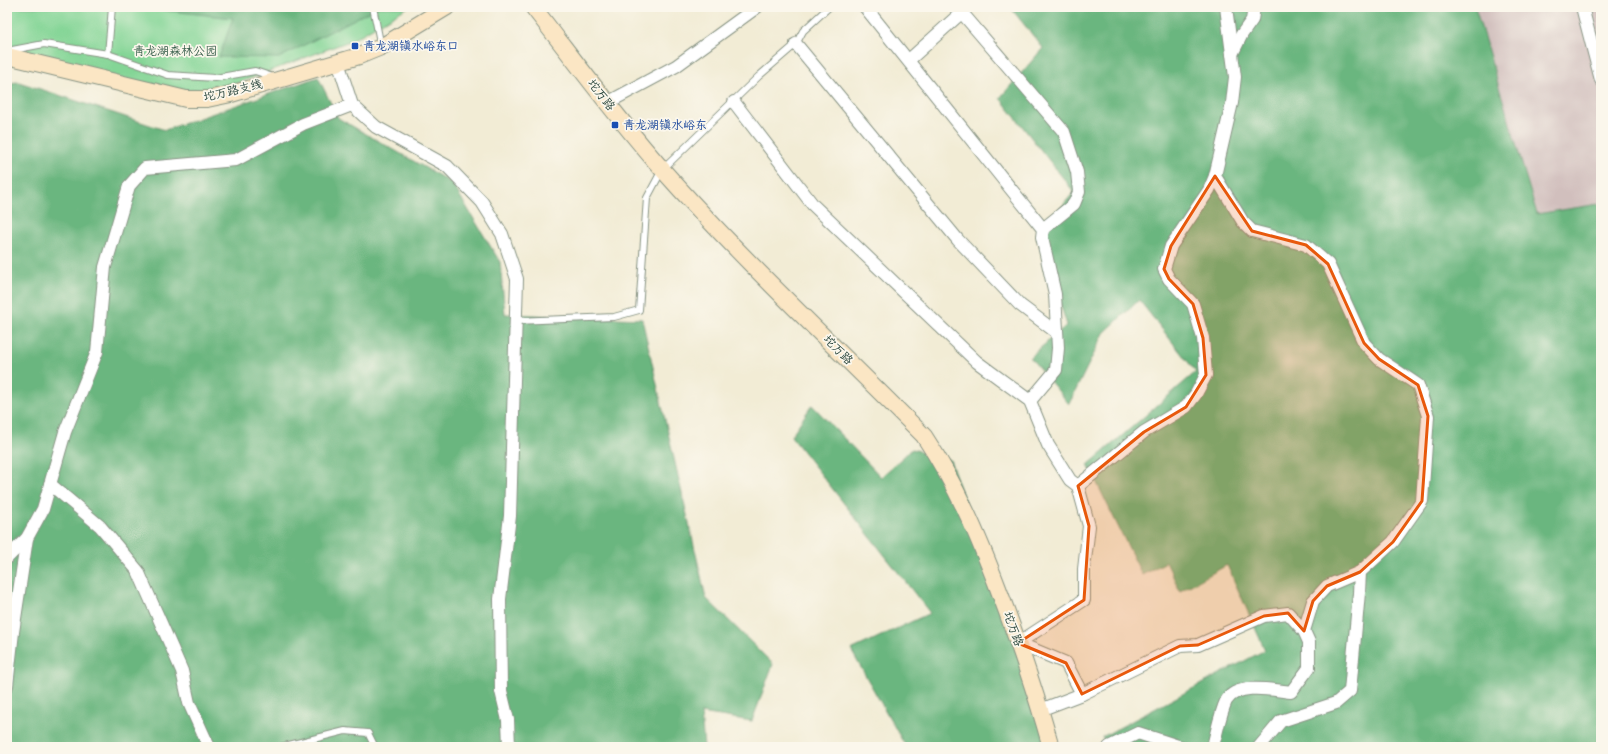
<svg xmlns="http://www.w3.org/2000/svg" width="1608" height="754" viewBox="0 0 1608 754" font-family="Kalam,'LXGW WenKai TC',sans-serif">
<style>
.industrial{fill:#d1bfbd}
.green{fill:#84d596;stroke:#528965}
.forest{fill:#6bb67f;stroke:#457a5a}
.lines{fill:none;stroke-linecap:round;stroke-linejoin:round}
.lane-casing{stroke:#889484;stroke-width:8}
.street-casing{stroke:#889484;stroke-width:14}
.secondary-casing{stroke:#889484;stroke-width:18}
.lane{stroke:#fff;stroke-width:6}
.street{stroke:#fff;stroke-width:12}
.secondary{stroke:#fbe6c4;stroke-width:16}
.marked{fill:#e8590c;fill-opacity:0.2;stroke:#e8590c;stroke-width:3;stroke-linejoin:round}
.transit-dot{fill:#1a4fb4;stroke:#fbf7ec;stroke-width:1.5}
.labels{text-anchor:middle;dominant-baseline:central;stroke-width:3.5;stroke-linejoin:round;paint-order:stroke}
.transit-label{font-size:12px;fill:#164399;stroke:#fbf7ec;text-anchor:start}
.park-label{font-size:12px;fill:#335b48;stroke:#fbf7ec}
.street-label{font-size:12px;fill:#1f3d34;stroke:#fbf7ec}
</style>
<rect width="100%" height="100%" fill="#fbf7ec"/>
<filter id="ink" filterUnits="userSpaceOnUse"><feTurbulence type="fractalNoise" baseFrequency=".025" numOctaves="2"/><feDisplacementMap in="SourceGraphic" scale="8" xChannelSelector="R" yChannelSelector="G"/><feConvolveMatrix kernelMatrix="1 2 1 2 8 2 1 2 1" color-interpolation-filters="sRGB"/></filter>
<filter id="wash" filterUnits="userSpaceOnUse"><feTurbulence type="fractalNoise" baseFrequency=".012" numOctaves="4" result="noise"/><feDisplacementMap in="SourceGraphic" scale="16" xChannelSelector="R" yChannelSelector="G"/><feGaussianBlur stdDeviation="0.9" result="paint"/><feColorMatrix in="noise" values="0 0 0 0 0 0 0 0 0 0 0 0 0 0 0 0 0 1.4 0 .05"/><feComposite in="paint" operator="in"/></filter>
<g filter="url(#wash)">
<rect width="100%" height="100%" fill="#f2ecd5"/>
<polygon class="industrial" points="1414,7 1601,7 1601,747"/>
<polygon class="green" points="7,7 408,7 352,40 227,87 174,97 7,51"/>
<g class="forest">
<polygon points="135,7 378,7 279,58 219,57 233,18"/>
<polygon points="1010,7 1475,7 1537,214 1599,204 1601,210 1601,747 1107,747 1102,737 1265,650 1227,565 1180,591 1166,562 1142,575 1088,465 1196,372 1139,300 1104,333 1069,404 1030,357 1067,325 1038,235 1074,192 1000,98 1043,48"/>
<polygon points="318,77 338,118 452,183 500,262 505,314 642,319 706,598 773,664 752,721 701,713 704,747 7,747 7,83 19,82 165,130"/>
<polygon points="812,405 881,477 912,449 950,460 1048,738 1049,747 906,747 851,650 930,613 791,436"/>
</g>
</g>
<g filter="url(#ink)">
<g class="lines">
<defs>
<g id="lane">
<polyline points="373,7 381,47"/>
<polyline points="7,51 44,44 108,54 168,75 215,78 255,71 273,77"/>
<polyline points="108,54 112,7"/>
<polyline points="516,321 614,317 639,310 647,198 662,170 759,76 796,44 803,31 829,7"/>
<polyline points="281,747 345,731 368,733 373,743 373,747"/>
</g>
<g id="street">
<polyline points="865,7 1043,229 1042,237 1055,294 1058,348 1056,370 1030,401"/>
<polyline points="957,7 1064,132 1077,172 1079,192 1074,204 1043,229"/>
<polyline points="1582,7 1601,80"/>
<polyline points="796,44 958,240 1020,305 1056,332"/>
<polyline points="1232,54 1242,34 1252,20 1254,7"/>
<polyline points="909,60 961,13"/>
<polyline points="338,62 352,105 376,127 447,166 482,202 502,234 517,279 510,516 500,599 501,691 508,720 509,747"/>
<polyline points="734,102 813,205 977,362 1030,401 1048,445 1070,480 1078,486 1089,526 1084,569 1084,600 1018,643"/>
<polyline points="607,103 676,66 757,7"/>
<polyline points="1215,176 1243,222 1252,231 1306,245 1328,264 1364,343 1379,359 1418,385 1428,416 1422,501 1393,542 1360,572 1359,593 1350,691 1336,703 1281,721 1259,747"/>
<polyline points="50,484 100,526 138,571 182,671 189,703 209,747"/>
<polyline points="1078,486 1144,432 1186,407 1196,394 1206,375 1203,338 1193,304 1169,279 1164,269 1171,246 1209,190 1215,176 1232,103 1235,77 1226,7"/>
<polyline points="7,558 27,538 43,509 65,432 97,352 105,267 129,186 145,168 236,160 303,124 352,105"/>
<polyline points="1304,631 1313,601 1327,586 1360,572"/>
<polyline points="1018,643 1066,663 1082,694 1040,710"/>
<polyline points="7,686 13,632 27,538"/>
<path d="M1082,694L1180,646L1198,645L1264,616L1288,613L1304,631L1309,642V668L1291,692C1273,690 1237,682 1226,701C1220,714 1217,732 1213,746L1210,747"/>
<polyline points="1109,747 1138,733 1181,747"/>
</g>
<g id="secondary">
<path d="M533,7C575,61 616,117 661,168C744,262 836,347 924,436C957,486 977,533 998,588C1018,641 1036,693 1051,747"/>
<polyline points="7,56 186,99 207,99 231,94 359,56 381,47 447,7"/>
</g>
</defs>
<use href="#lane" class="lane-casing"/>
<use href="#street" class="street-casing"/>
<use href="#secondary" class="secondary-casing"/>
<use href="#lane" class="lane"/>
<use href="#street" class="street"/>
<use href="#secondary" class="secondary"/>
</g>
</g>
<path class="marked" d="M1215,176L1252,231L1306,245L1328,264L1364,343L1379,359L1418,385L1428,416L1422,501L1393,542L1360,572L1327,586L1313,601L1304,631L1288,613L1264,616L1198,645L1180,646L1082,694L1066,663L1018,643L1084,600L1089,526L1078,486L1144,432L1186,407L1206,375L1203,338L1193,304L1169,279L1164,269L1171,246Z"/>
<g class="transit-dot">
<rect x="351" y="42" width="8" height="8" rx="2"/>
<rect x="611" y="121" width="8" height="8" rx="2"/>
</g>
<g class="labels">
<g class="transit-label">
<text x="363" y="46">青龙湖镇水峪东口</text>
<text x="623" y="125">青龙湖镇水峪东</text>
</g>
<g class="park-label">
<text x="175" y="51">青龙湖森林公园</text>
</g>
<g class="street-label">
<text transform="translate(233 91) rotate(-13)">坨万路支线</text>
<text transform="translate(601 95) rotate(52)">坨万路</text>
<text transform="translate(838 350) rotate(45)">坨万路</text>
<text transform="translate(1013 629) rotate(70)">坨万路</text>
</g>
</g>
<rect width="1608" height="754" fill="none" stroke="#fbf7ec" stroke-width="24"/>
</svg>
